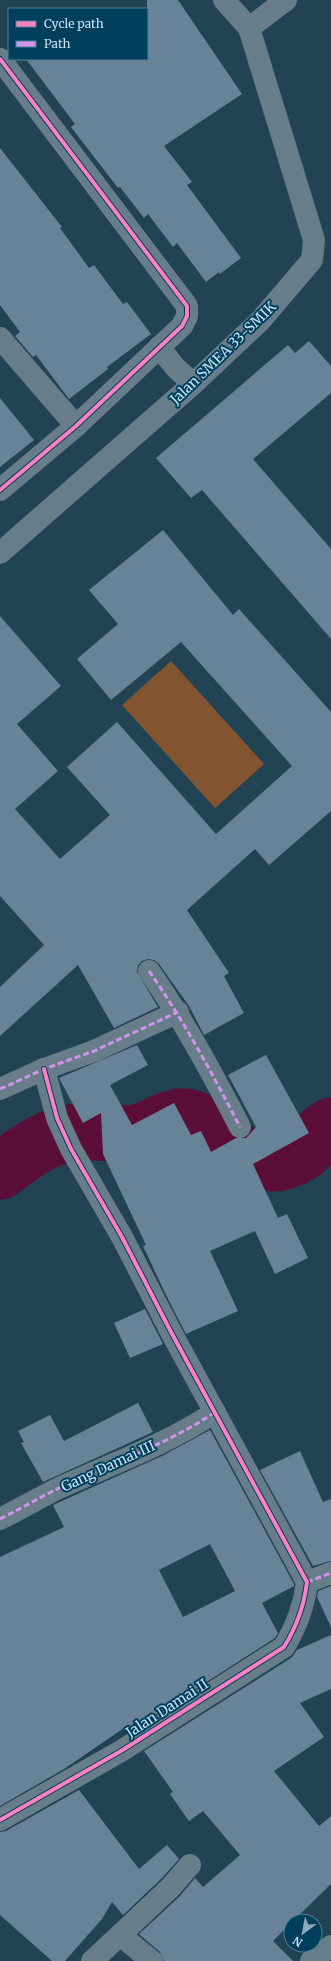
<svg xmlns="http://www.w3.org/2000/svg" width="331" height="1961" viewBox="0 0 331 1961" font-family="Merriweather,serif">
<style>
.green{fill:#825530}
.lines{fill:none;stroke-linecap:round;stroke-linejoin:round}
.river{stroke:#5a0e38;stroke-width:57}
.building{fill:#688297;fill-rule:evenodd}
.minor{stroke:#677e8a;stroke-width:22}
.quiet{stroke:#d193ec;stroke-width:3;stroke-dasharray:6 3;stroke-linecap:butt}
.cycleway-casing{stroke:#003f5c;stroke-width:6}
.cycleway{stroke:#ff80c0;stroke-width:4}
.labels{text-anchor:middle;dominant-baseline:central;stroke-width:4;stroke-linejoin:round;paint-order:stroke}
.street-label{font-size:14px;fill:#c7e3f5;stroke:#003f5c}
</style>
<rect width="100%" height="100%" fill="#224353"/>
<polygon class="green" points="171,661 264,764 215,808 122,705"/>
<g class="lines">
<path class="river" d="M0,1171C23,1154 48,1134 78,1132C96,1130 118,1136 135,1133C153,1130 169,1115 187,1117C199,1119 212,1130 221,1138C247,1160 270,1173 302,1153C308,1149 312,1142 317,1137C321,1133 326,1129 331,1126"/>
</g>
<g class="building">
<polygon points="147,0 178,0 242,94 164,146 192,182 187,185 241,258 220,274 219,272 206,282 177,243 173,247 148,214 144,218 120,187 118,188 71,127 75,124 26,59 147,59"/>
<polygon points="0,148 62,227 60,228 89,268 94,265 123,304 127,302 151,334 107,367 108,369 69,399 36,355 33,357 15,336 20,332 0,305"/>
<polygon points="309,341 331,366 331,393 253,459 331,549 331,639 202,490 191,498 156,458 288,345 295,353"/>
<polygon points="0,398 34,440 0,467"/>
<polygon points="163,530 233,615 239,609 331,712 331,811 269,865 255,849 187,910 229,973 224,976 244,1013 204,1035 189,1006 159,964 154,960 148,959 142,961 138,965 137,972 158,1007 114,1028 78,965 0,1036 0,987 44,945 0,896 0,616 61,686 17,724 58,771 15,809 60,859 110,815 67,767 117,722 216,834 292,766 181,642 111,700 77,659 118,624 89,590"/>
<polygon points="137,1045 148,1065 110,1085 132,1125 174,1103 191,1135 201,1131 211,1152 236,1138 246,1138 256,1127 228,1075 266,1055 309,1133 253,1164 278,1218 287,1214 308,1258 275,1274 255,1231 210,1251 238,1311 186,1334 166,1295 143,1246 146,1245 103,1154 101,1113 83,1123 59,1078"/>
<polygon points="145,1309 163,1344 130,1358 114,1323"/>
<polygon points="138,1403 153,1432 43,1482 21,1443 24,1442 18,1431 50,1415 64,1441"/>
<path d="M210,1430L294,1584V1586L262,1603L278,1633L275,1638L130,1731L127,1726L64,1769L0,1806V1557L64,1527L53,1505L164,1455ZM210,1544L235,1591L183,1617L159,1570Z"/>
<polygon points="300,1451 323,1502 331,1499 331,1561 313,1566 260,1470"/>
<polygon points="331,1586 331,1627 317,1597 318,1591"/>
<polygon points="331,1635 331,1689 300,1703 324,1737 274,1771 319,1826 331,1816 331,1884 293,1921 291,1921 291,1923 273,1941 293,1961 164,1961 160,1952 139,1934 179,1897 195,1878 203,1887 240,1855 203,1811 189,1821 170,1794 173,1792 144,1751 291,1658 297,1650"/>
<polygon points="79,1790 139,1869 167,1845 179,1859 161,1879 123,1915 112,1902 102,1919 65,1961 52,1961 0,1915 0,1832 6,1831"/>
</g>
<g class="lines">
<g class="minor">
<polyline points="224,0 249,28 286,0"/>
<polyline points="0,59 187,306 187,316 182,326 76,426 0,490"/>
<polyline points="0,338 76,426"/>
<polyline points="159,347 175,367 193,384"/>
<polyline points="0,553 193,384 261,320 312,260 314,240 249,28"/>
<path d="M149,971C184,1021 212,1073 240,1127"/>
<polyline points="44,1069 57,1118 71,1149 122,1237 171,1332 307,1582"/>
<polyline points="0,1089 44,1069 94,1051 178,1012"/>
<path d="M0,1519C20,1509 39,1498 59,1488C111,1464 168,1444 215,1412"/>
<polyline points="307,1582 331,1573"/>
<path d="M0,1820L121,1751L284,1647C297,1626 304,1607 307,1582"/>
<polyline points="120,1935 170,1888 190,1865"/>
<polyline points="92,1961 120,1935 152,1961"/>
<polyline points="311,1961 331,1946"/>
</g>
<g class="quiet">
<path d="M149,971C184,1021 212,1073 240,1127"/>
<polyline points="0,1089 44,1069 94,1051 178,1012"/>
<path d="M0,1519C20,1509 39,1498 59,1488C111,1464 168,1444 215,1412"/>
<polyline points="307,1582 331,1573"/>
</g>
<defs>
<g id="cycleway">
<polyline points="0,59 187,306 187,316 182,326 76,426 0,490"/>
<path d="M0,1820L121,1751L284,1647C297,1626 304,1607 307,1582L171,1332L122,1237L71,1149L57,1118L44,1069"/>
</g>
</defs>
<use href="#cycleway" class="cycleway-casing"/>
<use href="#cycleway" class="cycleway"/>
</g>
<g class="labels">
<g class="street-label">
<text transform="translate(223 353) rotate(-44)">Jalan SMEA 33-SMIK</text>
<text transform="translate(108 1466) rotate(-25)">Gang Damai III</text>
<text transform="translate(167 1708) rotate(-33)">Jalan Damai II</text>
</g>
</g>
<rect x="8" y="8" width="140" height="52" fill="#003f5c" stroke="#508199"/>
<rect x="16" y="21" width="20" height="6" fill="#ff80c0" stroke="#508199"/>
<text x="44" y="28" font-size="12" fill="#c7e3f5">Cycle path</text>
<rect x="16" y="41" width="20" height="6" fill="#d193ec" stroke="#508199"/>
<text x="44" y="48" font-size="12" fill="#c7e3f5">Path</text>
<g transform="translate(303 1933) rotate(212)"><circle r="19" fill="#003f5c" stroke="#508199"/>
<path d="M0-3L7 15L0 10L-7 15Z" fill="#8dabbc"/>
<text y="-6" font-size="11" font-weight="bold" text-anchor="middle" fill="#c7e3f5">N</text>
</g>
</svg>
